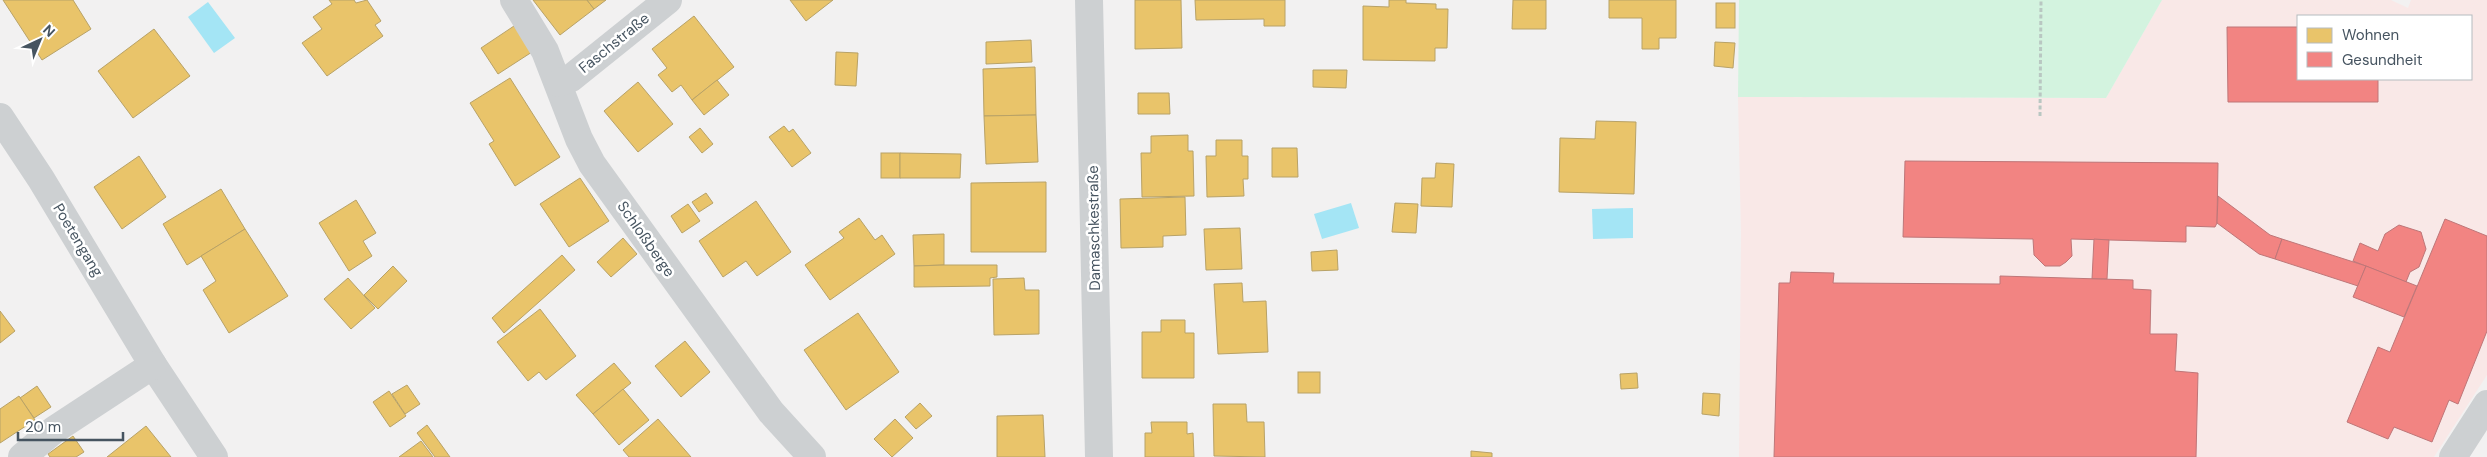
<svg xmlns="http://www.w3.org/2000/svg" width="2487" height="457" viewBox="0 0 2487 457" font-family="'DM Sans',sans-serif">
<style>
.medical{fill:#f9e8e7;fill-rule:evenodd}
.green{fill:#d3f3df}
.water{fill:#a4e5f5}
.homes{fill:#e9c46a;stroke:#b8a267}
.health{fill:#f28482;stroke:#be7678}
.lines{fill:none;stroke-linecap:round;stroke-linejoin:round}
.path{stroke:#b9c7c2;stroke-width:3;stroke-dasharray:4 2.5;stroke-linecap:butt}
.minor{stroke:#cdd0d2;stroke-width:28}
.labels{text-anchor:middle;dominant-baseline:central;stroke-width:5;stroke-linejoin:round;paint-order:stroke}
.street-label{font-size:15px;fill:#465460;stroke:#fff}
</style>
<rect width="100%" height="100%" fill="#f2f1f1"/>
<path class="medical" d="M2162,0H2391L2408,8L2411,0H2487V375L2434,457H1739L1741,234L1738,97L2106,98ZM2298,16H2471V79H2298Z"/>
<polygon class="green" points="1739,0 2162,0 2106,98 1738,97"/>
<g class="water">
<polygon points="208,2 235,38 214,53 188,17"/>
<polygon points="1351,203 1359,228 1322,239 1314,214"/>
<polygon points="1633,208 1633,238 1593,239 1592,209"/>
</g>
<g class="homes">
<polygon points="3,0 73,0 91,29 42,60"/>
<polygon points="329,0 354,0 356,3 367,0 381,21 375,25 383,36 327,76 302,43 322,29 313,17 332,4"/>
<polygon points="533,0 587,0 594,9 560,35"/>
<polygon points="587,0 606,0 594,9"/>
<polygon points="790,0 833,0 806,21"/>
<polygon points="1135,0 1181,0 1182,48 1135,49"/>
<polygon points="1195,0 1285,0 1285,26 1264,26 1264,19 1196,20"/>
<polygon points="1389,0 1406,0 1406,3 1436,4 1436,9 1448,9 1447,48 1435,48 1435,61 1363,60 1363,6 1389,7"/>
<polygon points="1513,0 1546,0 1546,29 1512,29"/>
<polygon points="1609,0 1676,0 1676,38 1659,38 1659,49 1642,49 1642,18 1609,18"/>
<rect x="1716" y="3" width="19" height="25"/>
<polygon points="694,16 734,67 692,100 681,85 672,92 658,75 667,68 652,49"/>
<polygon points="514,26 532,52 498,74 481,48"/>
<polygon points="154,29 190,76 133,118 98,71"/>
<polygon points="1031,40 1032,62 986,64 986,42"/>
<polygon points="1715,42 1735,43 1733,68 1714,66"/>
<polygon points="836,52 858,53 856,86 835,85"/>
<polygon points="1035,67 1036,115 984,116 983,69"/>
<polygon points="1313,70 1347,70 1346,88 1313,87"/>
<polygon points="510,78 560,157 515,186 489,144 494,141 470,103"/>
<polygon points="717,80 729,95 704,115 692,100"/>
<polygon points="638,82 673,124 638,152 604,111"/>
<polygon points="1138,93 1169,93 1170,114 1138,114"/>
<polygon points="1036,115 1038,162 986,164 984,116"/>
<polygon points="1596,121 1636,122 1634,194 1559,192 1560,138 1595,139"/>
<polygon points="784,126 789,132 793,129 811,153 792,167 769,137"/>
<polygon points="700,128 713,144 702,153 689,137"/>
<polygon points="1188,135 1188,151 1193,151 1194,196 1142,197 1141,153 1151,153 1151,136"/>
<polygon points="1216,140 1242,140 1242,156 1248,156 1248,179 1243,179 1244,196 1207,197 1206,156 1216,156"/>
<polygon points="1272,148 1297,148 1298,177 1272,177"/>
<rect x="881" y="153" width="19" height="25"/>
<polygon points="900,153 961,154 960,178 900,178"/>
<polygon points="139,156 166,197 122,229 94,187"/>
<polygon points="1436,163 1454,164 1452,207 1421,206 1422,178 1435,178"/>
<polygon points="580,178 609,221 569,247 540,204"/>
<polygon points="1046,182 1046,252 971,252 971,183"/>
<polygon points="221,189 245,229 187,265 163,224"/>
<polygon points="706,193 713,203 699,212 692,202"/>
<polygon points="1185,197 1186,235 1163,236 1163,247 1121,248 1120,199"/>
<polygon points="356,200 376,233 363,241 372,256 349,271 319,223"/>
<polygon points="756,201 791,252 757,276 746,261 723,277 699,241"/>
<polygon points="1395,203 1418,204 1416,233 1392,232"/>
<polygon points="688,204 700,221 682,233 671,216"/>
<polygon points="859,218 875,240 882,235 895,254 830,300 805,265 844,238 839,232"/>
<polygon points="1240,228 1242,269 1206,270 1204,229"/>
<polygon points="245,229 288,296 229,333 203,290 216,281 201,256"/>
<polygon points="944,234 944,265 914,266 913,235"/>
<polygon points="623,238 637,254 611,277 597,262"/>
<polygon points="1337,250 1338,270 1312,271 1311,252"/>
<polygon points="562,255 575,270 504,333 492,318"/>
<polygon points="944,265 997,265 997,277 990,278 990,286 914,287 914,266"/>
<polygon points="393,266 407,281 378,309 364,295"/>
<polygon points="348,278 375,308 351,329 324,299"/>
<polygon points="1024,278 1025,290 1039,290 1039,334 994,335 993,279"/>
<polygon points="1242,283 1243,302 1266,301 1268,352 1218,354 1214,284"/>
<polygon points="540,309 576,356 546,380 539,372 528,381 497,342"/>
<polygon points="0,311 15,331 0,343"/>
<polygon points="858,313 899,372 846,410 804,350"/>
<polygon points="1161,320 1185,320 1185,333 1194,333 1194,378 1142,378 1142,332 1161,332"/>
<polygon points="685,341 710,372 681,397 655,366"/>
<polygon points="614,363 631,383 593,414 576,395"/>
<rect x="1298" y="372" width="22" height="21"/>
<polygon points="1637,373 1638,388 1621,389 1620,374"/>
<polygon points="407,385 420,404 405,414 392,394"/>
<polygon points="37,386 51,407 34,418 20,398"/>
<polygon points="623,389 649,420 619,445 593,414"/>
<polygon points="389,391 406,416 390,427 373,402"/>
<polygon points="1703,393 1720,394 1719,416 1702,414"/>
<polygon points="19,396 35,420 0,443 0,409"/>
<polygon points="920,403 932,416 916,429 905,417"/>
<polygon points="1213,404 1246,404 1247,422 1264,422 1265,457 1214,456"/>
<polygon points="1043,415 1045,457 997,457 997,416"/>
<polygon points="658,419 691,457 629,457 623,450"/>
<polygon points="895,419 913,438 892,457 874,439"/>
<polygon points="1151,422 1187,422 1187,434 1193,433 1194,457 1145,457 1145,433 1152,433"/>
<polygon points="427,425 450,457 435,457 417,433"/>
<polygon points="146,426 171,457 107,457"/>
<polygon points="73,436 84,452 76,457 50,457 48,454"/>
<polygon points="421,441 433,457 399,457"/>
<polygon points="1471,451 1492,453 1492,457 1471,457"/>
</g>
<g class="health">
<polygon points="2227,27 2298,27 2298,79 2378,79 2378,102 2228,102"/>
<polygon points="1905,161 2218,163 2217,223 2215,227 2186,226 2186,242 2071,239 2072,256 2066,262 2060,266 2045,266 2034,255 2033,239 1903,237"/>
<polygon points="2218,196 2270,235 2282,239 2275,259 2259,254 2217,223"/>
<polygon points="2445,219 2487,236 2487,331 2458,404 2449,400 2432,442 2394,427 2388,439 2347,422 2378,347 2390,352"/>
<polygon points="2399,225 2421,232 2426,249 2419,267 2410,272 2406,282 2353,261 2360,243 2378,251 2385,234"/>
<polygon points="2094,239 2109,240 2107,279 2092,279"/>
<polygon points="2282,239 2366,266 2358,286 2275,259"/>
<polygon points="2366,266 2417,286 2404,317 2353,297"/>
<polygon points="1791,272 1834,273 1833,283 2000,284 2000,276 2133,280 2133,289 2151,290 2150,334 2177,334 2175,371 2198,373 2196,457 1774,457 1779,283 1790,283"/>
</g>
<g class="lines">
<polyline class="path" points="2040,116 2041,0"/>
<g class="minor">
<polyline points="514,0 545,51 579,139 592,164 771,412 812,457"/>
<polyline points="1089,0 1099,457"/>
<polyline points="559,83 571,78 668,0"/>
<polyline points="0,117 41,179 153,365 214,457"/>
<polyline points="22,457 54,430 153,365"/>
<polyline points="2453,457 2487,404"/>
</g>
</g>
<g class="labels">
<g class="street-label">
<text transform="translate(614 43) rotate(-39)">Faschstraße</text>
<text transform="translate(1094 228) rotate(-91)">Damaschkestraße</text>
<text transform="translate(646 239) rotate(55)">Schloßberge</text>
<text transform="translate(78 240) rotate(59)">Poetengang</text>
</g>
</g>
<rect x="2297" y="15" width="175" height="65" fill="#ffffff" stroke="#b5bbbf"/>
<rect x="2307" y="28" width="25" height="15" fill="#e9c46a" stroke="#b5bbbf"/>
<text x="2342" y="40" font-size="15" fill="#465460">Wohnen</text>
<rect x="2307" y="52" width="25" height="15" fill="#f28482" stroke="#b5bbbf"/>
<text x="2342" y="65" font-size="15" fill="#465460">Gesundheit</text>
<g transform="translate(40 40) rotate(44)" stroke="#ffffff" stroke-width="4" paint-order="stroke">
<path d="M0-4L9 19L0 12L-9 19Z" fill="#465460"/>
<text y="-8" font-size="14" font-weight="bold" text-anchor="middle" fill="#465460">N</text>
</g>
<path d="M18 432v8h105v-8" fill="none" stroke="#465460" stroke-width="2.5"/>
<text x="25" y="432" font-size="15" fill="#465460" stroke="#ffffff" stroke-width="4" paint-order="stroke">20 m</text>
</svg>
